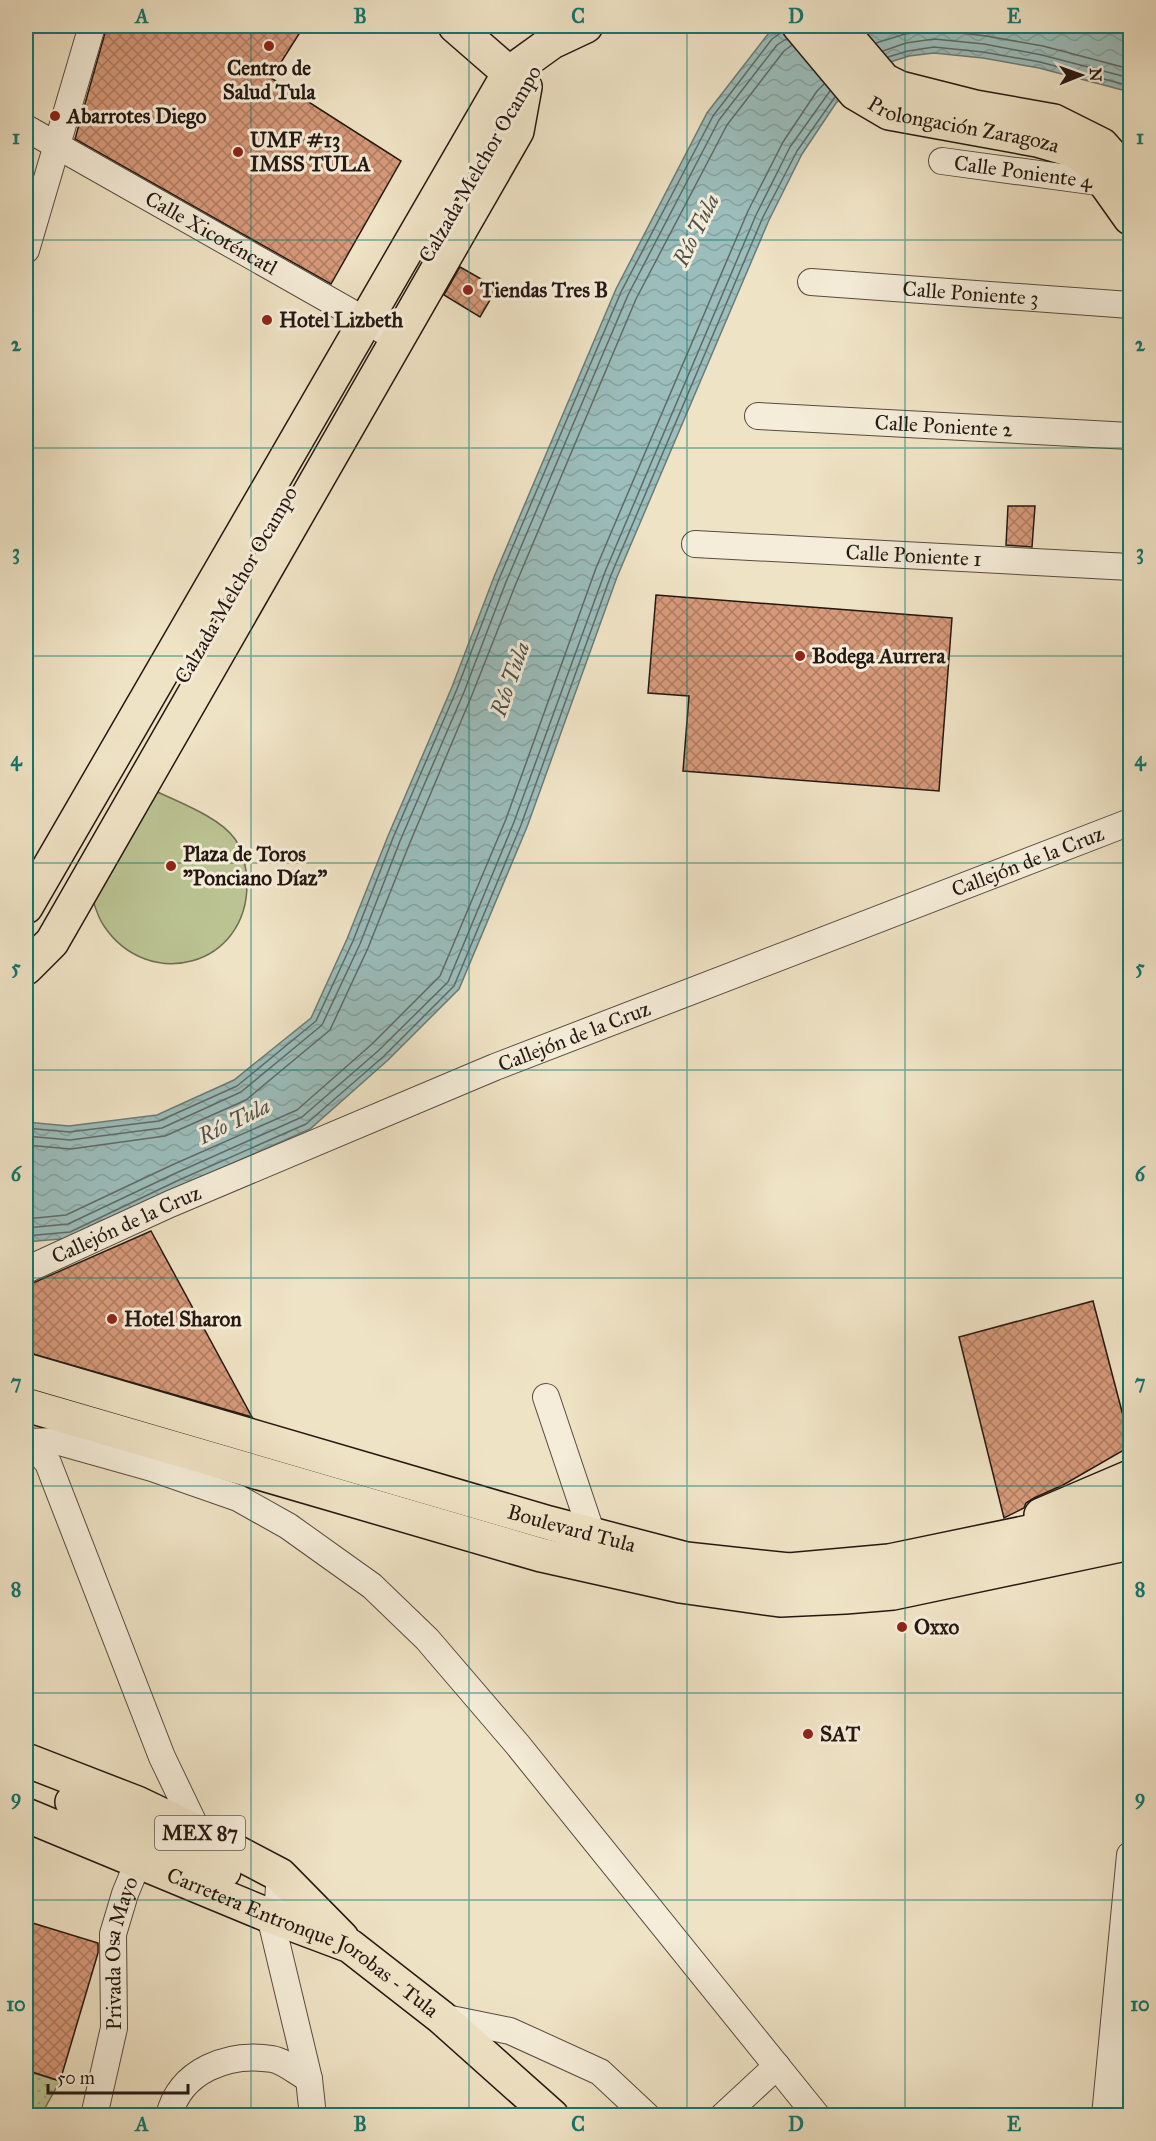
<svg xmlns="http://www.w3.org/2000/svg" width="1156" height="2141" viewBox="0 0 1156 2141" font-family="'IM FELL Great Primer',serif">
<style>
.grass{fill:url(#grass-dots);stroke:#706e52;stroke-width:1.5}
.pitch{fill:#bbc393;stroke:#706e52;stroke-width:1.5}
.water{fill:url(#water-waves);stroke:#6c7b77;stroke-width:1.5}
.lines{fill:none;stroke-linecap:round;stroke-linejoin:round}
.shore{stroke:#606a66;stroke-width:1.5}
.stream{stroke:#6c7b77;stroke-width:5}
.building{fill:url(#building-cross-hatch);stroke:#251812;stroke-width:1.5}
.minor-casing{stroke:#584b3f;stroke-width:28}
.major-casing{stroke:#251812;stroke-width:36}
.minor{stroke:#f5edd9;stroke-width:26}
.major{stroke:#efe3c5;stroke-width:33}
.grid{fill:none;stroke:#0f766e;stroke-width:1.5;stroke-opacity:0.55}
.poi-dot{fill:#8f2418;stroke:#f5edd9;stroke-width:2}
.labels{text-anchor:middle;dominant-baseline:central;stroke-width:6;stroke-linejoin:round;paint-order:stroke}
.shield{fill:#f5edd9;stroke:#63584e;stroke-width:1.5}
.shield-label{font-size:20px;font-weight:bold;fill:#251812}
.poi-label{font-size:21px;font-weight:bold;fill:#251812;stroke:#f5edd9;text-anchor:start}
.street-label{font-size:21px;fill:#251812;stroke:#f5edd9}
.water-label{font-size:22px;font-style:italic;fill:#4e524d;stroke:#f5edd9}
.neatline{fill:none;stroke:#0f766e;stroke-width:2}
.grid-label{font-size:20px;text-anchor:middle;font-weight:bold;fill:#0f766e}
</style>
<defs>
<pattern id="grass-dots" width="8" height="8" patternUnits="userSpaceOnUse" patternTransform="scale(1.5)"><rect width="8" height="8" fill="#bbc393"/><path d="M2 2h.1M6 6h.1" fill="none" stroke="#a1a77e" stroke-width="1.8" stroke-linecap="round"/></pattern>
<pattern id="water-waves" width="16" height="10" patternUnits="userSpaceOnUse" patternTransform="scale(1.5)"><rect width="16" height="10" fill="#9bbdbb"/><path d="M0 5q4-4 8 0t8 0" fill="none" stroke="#85a2a0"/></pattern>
<pattern id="building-cross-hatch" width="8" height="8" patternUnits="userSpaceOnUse" patternTransform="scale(1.5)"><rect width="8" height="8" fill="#d69979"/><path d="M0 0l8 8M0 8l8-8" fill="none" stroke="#ad7c62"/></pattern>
</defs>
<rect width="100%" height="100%" fill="#efe3c5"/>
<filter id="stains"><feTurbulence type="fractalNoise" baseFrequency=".00333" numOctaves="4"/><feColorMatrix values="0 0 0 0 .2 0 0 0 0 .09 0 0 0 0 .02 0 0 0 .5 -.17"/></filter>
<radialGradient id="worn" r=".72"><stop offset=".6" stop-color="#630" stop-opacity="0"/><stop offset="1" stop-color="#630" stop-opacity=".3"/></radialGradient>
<polygon class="grass" points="26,2071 60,2081 41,2115 26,2115"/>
<path class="pitch" d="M145,786C172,800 218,815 235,839C243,851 247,869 247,883C248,967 148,992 104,926C98,918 95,907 92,897Z"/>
<polygon class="water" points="782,26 1130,26 1130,92 1039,68 983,58 934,53 909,56 884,64 836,103 802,154 769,220 617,577 527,827 459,989 388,1060 310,1129 182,1186 72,1238 26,1242 26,1122 69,1126 157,1115 234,1080 311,1018 347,939 388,836 452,687 494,577 616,289 707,113 768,34"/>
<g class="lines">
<g class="shore">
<polyline points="876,43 905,34 936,30 986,36 1043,46 1130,69"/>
<polyline points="883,51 906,43 934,39 984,44 1042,55 1130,78"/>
<polyline points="888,57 908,51 934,47 983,52 1040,62 1130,86"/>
<polyline points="26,1128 69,1132 159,1121 237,1086 316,1021 353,941 393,838 457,689 499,579 621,292 713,116 772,39 782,32"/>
<polyline points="26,1136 70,1140 162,1128 241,1092 322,1025 360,944 400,841 464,692 506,582 628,295 719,120 777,45 786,39"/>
<polyline points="26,1145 71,1149 165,1136 246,1100 330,1030 368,948 409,845 472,695 515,586 636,299 727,125 784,51 792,45"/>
<polyline points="26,1219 66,1215 172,1165 297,1110 372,1044 440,976 506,819 596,568 748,211 783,142 817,91 824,84"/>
<polyline points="26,1228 68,1224 176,1173 302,1117 378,1051 448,982 514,822 605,572 756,215 790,147 830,91"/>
<polyline points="26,1236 70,1232 179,1180 306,1124 384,1056 454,986 521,825 611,575 763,217 797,151 835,97"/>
</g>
<polyline class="stream" points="332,2113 335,2116"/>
</g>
<g class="building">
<polygon points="107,26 304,26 271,78 401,161 331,284 75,139"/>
<polygon points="460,267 497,288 480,317 444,295"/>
<polygon points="1008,506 1035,506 1032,547 1006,545"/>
<polygon points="656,595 952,618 939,791 683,771 689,696 648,693"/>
<polygon points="151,1231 252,1417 26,1352 26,1286"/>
<polygon points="1093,1301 1131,1446 1063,1485 1034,1498 1026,1503 1024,1508 1004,1518 959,1337"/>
<polygon points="26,1921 98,1943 98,1953 60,2081 26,2070"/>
</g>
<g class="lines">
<defs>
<g id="minor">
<path id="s1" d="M26,128L398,339"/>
<path id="s2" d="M942,161L1105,183L1117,181"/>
<polyline points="26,250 92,26"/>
<path id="s3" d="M811,282L1130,305"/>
<path id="s4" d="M758,416L1130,436"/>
<path id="s5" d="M695,544L1130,567"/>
<path id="s6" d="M26,1270L170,1204L495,1067L1130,822"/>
<polyline points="546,1397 592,1534"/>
<polyline points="26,1442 56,1441 152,1468 238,1498 288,1526 372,1586 427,1639 517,1744 817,2116"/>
<polyline points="31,1443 48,1463 162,1757 198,1832"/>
<polyline points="280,1875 278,1900 270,1916 309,2079 313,2116"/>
<polyline points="441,2017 510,2031 600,2072 647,2116"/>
<path id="s7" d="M94,2116L114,2028L113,1934L125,1894L138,1862"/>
<path d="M169,2116C180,2070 229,2052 272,2059C284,2061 298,2073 309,2079"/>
<polyline points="723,2116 777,2066"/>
<polyline points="1105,2116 1130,1855"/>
<polyline points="1126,2116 1130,2073"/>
</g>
<g id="major">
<path id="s8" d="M799,26L855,93L889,113L1037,140L1075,151L1091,163L1130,218"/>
<polyline points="838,26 884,80 900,88 975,107 1054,121 1102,145 1130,177"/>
<polyline points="26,907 509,73 552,42 586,26"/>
<polyline points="26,968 52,942 517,131 525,87 455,26"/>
<path id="s9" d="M26,1370L549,1523L686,1559L789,1570L889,1561L1130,1511"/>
<polyline points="26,1405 541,1555 680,1586 780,1600 845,1597 893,1593 1130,1543"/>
<polyline points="1041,1515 1130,1477"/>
<polyline points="26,1760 137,1803 198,1832 280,1875 342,1938"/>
<polyline points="72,1802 124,1823 224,1871"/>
<path id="s10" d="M26,1815L270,1916L350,1946L441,2017L552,2116"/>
</g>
</defs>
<use href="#minor" class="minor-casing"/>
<use href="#major" class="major-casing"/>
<use href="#minor" class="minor"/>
<use href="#major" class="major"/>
</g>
<path class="grid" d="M251,26V2116M469,26V2116M687,26V2116M905,26V2116M26,240H1130M26,448H1130M26,656H1130M26,863H1130M26,1070H1130M26,1278H1130M26,1486H1130M26,1693H1130M26,1900H1130"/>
<g class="poi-dot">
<circle cx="269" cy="46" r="6"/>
<circle cx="55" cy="116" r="6"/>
<circle cx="238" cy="152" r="6"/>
<circle cx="468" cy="290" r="6"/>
<circle cx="267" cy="320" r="6"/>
<circle cx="800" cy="656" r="6"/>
<circle cx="171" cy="866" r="6"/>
<circle cx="112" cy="1319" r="6"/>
<circle cx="902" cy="1627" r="6"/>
<circle cx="808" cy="1734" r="6"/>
</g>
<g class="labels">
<rect class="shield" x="155" y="1816" width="90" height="34" rx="4.5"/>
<g class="shield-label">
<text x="200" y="1833">MEX 87</text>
</g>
<g class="poi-label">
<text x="269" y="68" text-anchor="middle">Centro de<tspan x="269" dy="24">Salud Tula</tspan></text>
<text x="67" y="116">Abarrotes Diego</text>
<text x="250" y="140">UMF #13<tspan x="250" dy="24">IMSS TULA</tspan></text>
<text x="480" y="290">Tiendas Tres B</text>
<text x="279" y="320">Hotel Lizbeth</text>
<text x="812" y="656">Bodega Aurrera</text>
<text x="183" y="854">Plaza de Toros<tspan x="183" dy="24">"Ponciano Díaz"</tspan></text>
<text x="124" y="1319">Hotel Sharon</text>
<text x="914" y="1627">Oxxo</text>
<text x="820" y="1734">SAT</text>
</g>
<g class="street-label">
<text stroke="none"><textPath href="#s8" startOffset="202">Prolongación Zaragoza</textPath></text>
<text transform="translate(480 164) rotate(-60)">Calzada Melchor Ocampo</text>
<text stroke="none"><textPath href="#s2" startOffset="82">Calle Poniente 4</textPath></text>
<text stroke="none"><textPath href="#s1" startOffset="213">Calle Xicoténcatl</textPath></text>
<text stroke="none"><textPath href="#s3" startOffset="160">Calle Poniente 3</textPath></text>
<text stroke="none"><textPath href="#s4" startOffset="186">Calle Poniente 2</textPath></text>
<text stroke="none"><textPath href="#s5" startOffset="219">Calle Poniente 1</textPath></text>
<text transform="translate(236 585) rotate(-60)">Calzada Melchor Ocampo</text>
<text stroke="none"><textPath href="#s6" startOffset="1082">Callejón de la Cruz</textPath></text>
<text stroke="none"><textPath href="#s6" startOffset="596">Callejón de la Cruz</textPath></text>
<text stroke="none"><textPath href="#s6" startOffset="110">Callejón de la Cruz</textPath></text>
<text stroke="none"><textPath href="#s9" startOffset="568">Boulevard Tula</textPath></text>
<text stroke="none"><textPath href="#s10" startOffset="306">Carretera Entronque Jorobas - Tula</textPath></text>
<text stroke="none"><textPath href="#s7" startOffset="166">Privada Osa Mayo</textPath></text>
</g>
<g class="water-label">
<text transform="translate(696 230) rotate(-64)">Río Tula</text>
<text transform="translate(510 679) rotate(-71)">Río Tula</text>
<text transform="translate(234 1121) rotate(-26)">Río Tula</text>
</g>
</g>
<rect width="1156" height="2141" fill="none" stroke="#efe3c5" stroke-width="66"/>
<g transform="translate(1081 75) rotate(89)" stroke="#f5edd9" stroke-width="4.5" paint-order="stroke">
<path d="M0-4.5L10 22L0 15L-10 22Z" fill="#251812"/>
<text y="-9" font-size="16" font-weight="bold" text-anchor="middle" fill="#251812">N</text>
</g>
<path d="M48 2084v9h140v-9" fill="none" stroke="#251812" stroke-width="3"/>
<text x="57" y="2084" font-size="18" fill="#251812" stroke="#f5edd9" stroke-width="4.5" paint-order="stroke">50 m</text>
<rect x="33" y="33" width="1090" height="2075" class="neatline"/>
<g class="grid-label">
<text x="142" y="23">A</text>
<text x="360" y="23">B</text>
<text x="578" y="23">C</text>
<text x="796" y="23">D</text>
<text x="1014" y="23">E</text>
<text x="16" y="144">1</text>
<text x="1140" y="144">1</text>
<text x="16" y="351">2</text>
<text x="1140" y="351">2</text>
<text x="16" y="559">3</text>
<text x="1140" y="559">3</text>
<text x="16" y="766">4</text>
<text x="1140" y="766">4</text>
<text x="16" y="974">5</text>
<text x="1140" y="974">5</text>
<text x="16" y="1181">6</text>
<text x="1140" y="1181">6</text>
<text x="16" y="1389">7</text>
<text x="1140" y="1389">7</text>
<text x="16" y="1596">8</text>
<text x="1140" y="1596">8</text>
<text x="16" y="1804">9</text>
<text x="1140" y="1804">9</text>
<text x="16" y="2011">10</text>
<text x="1140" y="2011">10</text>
<text x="142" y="2131">A</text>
<text x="360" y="2131">B</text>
<text x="578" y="2131">C</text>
<text x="796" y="2131">D</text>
<text x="1014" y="2131">E</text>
</g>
<rect width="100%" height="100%" filter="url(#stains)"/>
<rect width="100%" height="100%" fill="url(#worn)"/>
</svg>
